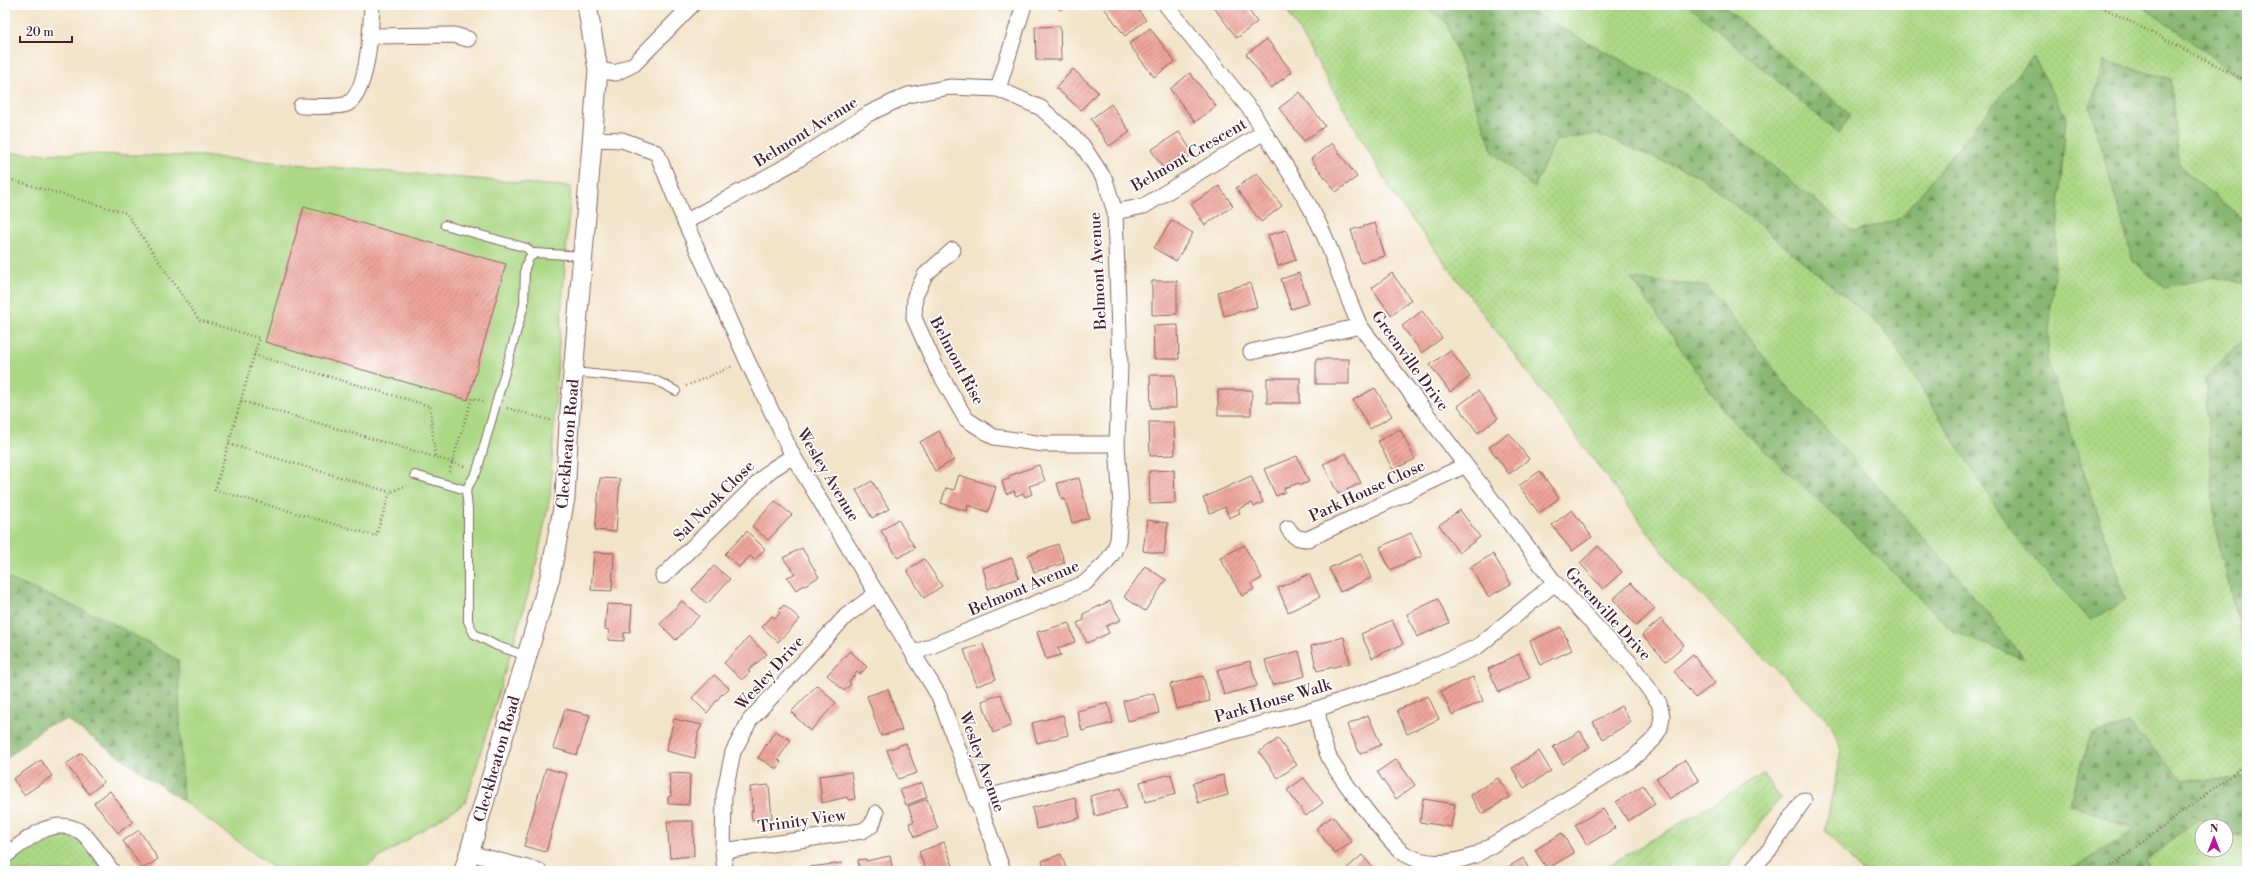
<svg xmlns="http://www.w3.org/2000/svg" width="2252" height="876" viewBox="0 0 2252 876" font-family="'Libre Bodoni',serif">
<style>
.grass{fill:url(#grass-dots);stroke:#7b7c58;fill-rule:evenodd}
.forest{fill:url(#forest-firs);stroke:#6a6c4e}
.park{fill:#acd885;stroke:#7b7c58}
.garden{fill:url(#garden-furrows);stroke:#7b7c58}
.building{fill:url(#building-hatch)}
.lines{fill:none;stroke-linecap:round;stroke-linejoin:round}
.service-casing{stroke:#856462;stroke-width:10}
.minor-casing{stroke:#856462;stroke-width:17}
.tertiary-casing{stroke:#856462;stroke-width:21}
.path{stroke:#856462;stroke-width:2.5;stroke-dasharray:1 3;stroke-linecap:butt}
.service{stroke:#fff;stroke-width:8}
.minor{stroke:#fff;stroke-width:15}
.tertiary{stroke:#fff;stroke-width:19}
.labels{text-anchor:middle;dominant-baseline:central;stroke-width:3.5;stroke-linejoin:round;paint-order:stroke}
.street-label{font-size:16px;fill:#4a1f2b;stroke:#fff}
</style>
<defs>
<pattern id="grass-dots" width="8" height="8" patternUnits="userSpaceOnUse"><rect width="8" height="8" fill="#acd885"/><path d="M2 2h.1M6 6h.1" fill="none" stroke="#96b973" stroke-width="1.8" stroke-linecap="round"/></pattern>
<pattern id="forest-firs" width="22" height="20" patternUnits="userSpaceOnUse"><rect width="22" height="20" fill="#89b872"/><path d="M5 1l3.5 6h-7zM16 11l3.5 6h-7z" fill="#72955e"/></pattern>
<pattern id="garden-furrows" width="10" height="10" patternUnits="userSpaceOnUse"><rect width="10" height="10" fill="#acd885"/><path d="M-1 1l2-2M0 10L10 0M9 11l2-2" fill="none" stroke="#96b973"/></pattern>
<pattern id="building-hatch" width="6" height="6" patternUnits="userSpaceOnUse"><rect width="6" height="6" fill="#eda49a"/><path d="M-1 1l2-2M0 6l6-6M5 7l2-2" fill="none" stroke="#c2857e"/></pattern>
</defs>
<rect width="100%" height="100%" fill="#fff"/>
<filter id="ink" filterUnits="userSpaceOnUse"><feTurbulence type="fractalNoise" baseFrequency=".025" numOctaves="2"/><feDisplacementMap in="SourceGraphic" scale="8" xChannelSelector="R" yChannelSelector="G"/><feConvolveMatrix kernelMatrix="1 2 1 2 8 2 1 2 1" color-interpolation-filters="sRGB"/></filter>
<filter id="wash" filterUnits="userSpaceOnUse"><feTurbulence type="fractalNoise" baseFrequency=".012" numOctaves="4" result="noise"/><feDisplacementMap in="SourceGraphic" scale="16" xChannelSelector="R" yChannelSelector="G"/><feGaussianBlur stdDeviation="0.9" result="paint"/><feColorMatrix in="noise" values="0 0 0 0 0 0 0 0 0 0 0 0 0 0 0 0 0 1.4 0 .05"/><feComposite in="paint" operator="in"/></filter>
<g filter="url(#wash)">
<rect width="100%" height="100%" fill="#f2e4c9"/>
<g class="grass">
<path d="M1284,5H2148L2247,65V871H1861L1825,830L1841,750L1831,724L1679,573L1395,197ZM2202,826H2226V850H2202Z"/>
<path d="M63,834L80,839L103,871H5V864C25,849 36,836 63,834Z"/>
</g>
<g class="forest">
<polygon points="1422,5 1518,5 1681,92 1854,232 1900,219 2033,56 2066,117 2047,360 2126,599 2091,621 2018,541 1883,328 1700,176 1596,134 1555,141 1534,188 1493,152 1446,22"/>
<polygon points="1688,5 1723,5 1850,115 1839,134"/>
<polygon points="2142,5 2247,5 2247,87 2209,54"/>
<polygon points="2104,61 2171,79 2179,166 2247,223 2247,283 2212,277 2165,288 2133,261 2090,107"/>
<polygon points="1632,279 1707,286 1784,382 1959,578 2024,659 1954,632 1866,545 1728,416"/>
<polygon points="2247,340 2247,616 2244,626 2247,632 2247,659 2215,528 2205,379 2235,347"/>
<polygon points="5,577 109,621 178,660 183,801 67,720 45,726 5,760"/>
<polygon points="2129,723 2183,780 2247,778 2247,836 2226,833 2226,826 2212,826 2199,818 2146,861 2151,871 2068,871 2135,830 2069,804 2091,735"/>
</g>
<polygon class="park" points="5,153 200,156 571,187 557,371 550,497 534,574 466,802 359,871 278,871 183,801 178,660 109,621 5,577"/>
<polygon class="garden" points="1764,774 1780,797 1725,871 1599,871"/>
<g id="blocks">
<g class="building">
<polygon points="1057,5 1068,5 1060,10"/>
<polygon points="1102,5 1134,5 1146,20 1125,36"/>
<polygon points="1212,5 1245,5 1257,22 1237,38"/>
<polygon points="1060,26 1061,60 1036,60 1035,27"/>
<polygon points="1150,28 1175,62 1154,77 1129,44"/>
<polygon points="1267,39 1292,72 1271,88 1246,54"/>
<polygon points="1073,69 1098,92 1081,110 1056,88"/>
<polygon points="1190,73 1216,106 1195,122 1170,89"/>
<polygon points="1300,92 1325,126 1304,141 1279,108"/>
<polygon points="1111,104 1130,132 1109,146 1091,119"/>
<polygon points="1179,132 1193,153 1165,171 1151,150"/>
<polygon points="1332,143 1357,177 1336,192 1311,159"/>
<polygon points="1257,173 1282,206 1261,222 1236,188"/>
<polygon points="1219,186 1233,206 1205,225 1191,204"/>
<polygon points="304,207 506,264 468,400 265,342"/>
<polygon points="1172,220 1193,233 1176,261 1154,248"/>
<polygon points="1375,223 1385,256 1361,263 1351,230"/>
<polygon points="1286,230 1296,260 1278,266 1268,235"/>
<polygon points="1299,273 1309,303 1291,309 1281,279"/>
<polygon points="1392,273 1411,300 1391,315 1372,288"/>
<polygon points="1152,281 1177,281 1177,314 1152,315"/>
<polygon points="1250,283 1257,307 1224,316 1218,292"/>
<polygon points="1422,311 1442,338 1422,353 1402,326"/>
<polygon points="1178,325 1179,359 1154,359 1153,326"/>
<polygon points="1450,350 1470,377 1450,392 1430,365"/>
<rect x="1316" y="359" width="33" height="25"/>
<polygon points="1150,375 1175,375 1176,408 1151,408"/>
<rect x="1267" y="378" width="33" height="25"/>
<polygon points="1375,388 1392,416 1370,429 1353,400"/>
<polygon points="1218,390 1252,390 1251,415 1218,415"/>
<polygon points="1478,391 1498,418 1478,433 1458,406"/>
<polygon points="1149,422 1174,422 1175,455 1150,456"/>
<polygon points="1400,429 1415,459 1393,470 1378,441"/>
<polygon points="939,431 954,460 935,471 920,442"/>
<polygon points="1509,433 1529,459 1509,474 1489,447"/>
<polygon points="1346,453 1361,483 1338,494 1323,464"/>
<polygon points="1297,456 1309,482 1300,485 1299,483 1284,488 1285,492 1276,496 1264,469"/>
<polygon points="1039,465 1045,481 1029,486 1032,494 1025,497 1023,493 1016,496 1014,491 1006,494 1002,481 1009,479 1009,476"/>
<polygon points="1174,470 1175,503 1150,504 1149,471"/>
<polygon points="1540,471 1559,498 1539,513 1519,486"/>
<polygon points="959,475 996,487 988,512 968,505 967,511 941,503 946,488 954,490"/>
<polygon points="1251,476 1263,502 1254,507 1252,503 1238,509 1240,513 1229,518 1225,507 1210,513 1203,498"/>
<polygon points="600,478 620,479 616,532 595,530"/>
<polygon points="1079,478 1089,518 1072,523 1065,499 1062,500 1057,483"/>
<polygon points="872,481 889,509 872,518 856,490"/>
<polygon points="775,501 792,515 768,540 752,526"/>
<polygon points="1460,510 1480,537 1459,553 1439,525"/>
<polygon points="1572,510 1592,537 1572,551 1552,525"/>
<polygon points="898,519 915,548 898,558 881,531"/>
<polygon points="1147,520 1168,523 1164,554 1143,551"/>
<polygon points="747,531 765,549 755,560 750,556 739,567 725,554"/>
<polygon points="1411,533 1422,556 1390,570 1380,547"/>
<polygon points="1058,544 1065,563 1034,572 1028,555"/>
<polygon points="1244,545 1262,578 1251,584 1254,589 1242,596 1220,558"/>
<polygon points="1598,546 1622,572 1603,589 1580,563"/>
<polygon points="802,548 819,577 796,590 787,577 795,574 783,558"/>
<polygon points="594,552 614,553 612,591 591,590"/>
<polygon points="1361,554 1371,578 1340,592 1329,568"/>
<polygon points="1493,554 1511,584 1488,597 1471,567"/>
<polygon points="1012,558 1019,578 988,589 983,568"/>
<polygon points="924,559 942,586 924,598 907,570"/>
<polygon points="714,566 730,579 707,604 692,590"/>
<polygon points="1145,566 1166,580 1145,611 1124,597"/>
<polygon points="1309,574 1320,597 1288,612 1278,588"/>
<polygon points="1631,583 1655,609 1636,626 1613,599"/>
<polygon points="1438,599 1449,623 1417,637 1407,614"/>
<polygon points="682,601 699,616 676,640 660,624"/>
<polygon points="1110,601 1121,620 1106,626 1109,633 1087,643 1077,623 1084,620 1083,614"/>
<polygon points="607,604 632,605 630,632 624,633 624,641 608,640 609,630 605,629"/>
<polygon points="784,605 800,619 778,642 762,627 772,616 775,618 780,613 778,611"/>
<polygon points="1661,619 1684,645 1666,661 1642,635"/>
<polygon points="1392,620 1403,644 1372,658 1361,634"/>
<polygon points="1069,623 1075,642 1058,648 1061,655 1046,659 1037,632"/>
<polygon points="1561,627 1572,650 1540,665 1530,641"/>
<polygon points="749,637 767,654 748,671 750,672 742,680 724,663"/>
<polygon points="1344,637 1350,663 1317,671 1311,646"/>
<polygon points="983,644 996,679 977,686 964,650"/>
<polygon points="850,651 867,667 860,674 857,672 849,682 851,684 844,691 827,675"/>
<polygon points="1299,651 1305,676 1272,685 1265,660"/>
<polygon points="1519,654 1530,678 1499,692 1488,669"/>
<polygon points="1693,655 1715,683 1695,698 1674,671"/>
<polygon points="1250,661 1257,686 1224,695 1217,670"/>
<polygon points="714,675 729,688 723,695 722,694 707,713 692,698"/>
<polygon points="1203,676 1210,701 1176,709 1170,684"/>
<polygon points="1473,677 1483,701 1452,715 1441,691"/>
<polygon points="817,685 836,703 810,731 791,712"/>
<polygon points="888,689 902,730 881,736 867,696"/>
<polygon points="1154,693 1159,713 1128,721 1123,701"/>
<polygon points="1001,694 1012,725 993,733 982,701"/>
<polygon points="1428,696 1439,719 1407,734 1397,710"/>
<polygon points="1108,703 1113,723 1082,731 1077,711"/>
<polygon points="1621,706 1631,722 1603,739 1593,722"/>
<polygon points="565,709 590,715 577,755 553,748"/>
<polygon points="1063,715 1068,735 1037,743 1032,723"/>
<polygon points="1368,715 1381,745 1360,754 1347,725"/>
<polygon points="674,719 702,725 698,733 695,758 666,751"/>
<polygon points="775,731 791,740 778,759 781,762 777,769 758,758"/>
<polygon points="1580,731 1590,747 1563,764 1553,747"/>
<polygon points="1278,739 1297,765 1278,778 1259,752"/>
<polygon points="906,743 917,773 898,779 887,750"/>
<polygon points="1539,751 1551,771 1524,788 1512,768"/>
<polygon points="82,753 104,782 89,794 66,764"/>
<polygon points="1396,759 1415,785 1396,799 1377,772"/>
<polygon points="41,760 52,776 24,795 13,779"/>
<polygon points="1685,760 1699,781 1669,799 1656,778"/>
<polygon points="546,768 567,774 546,852 524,846"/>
<polygon points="851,772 855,799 848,800 847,797 822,803 819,776"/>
<polygon points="669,773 690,774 689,805 668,804 668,797 671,796"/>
<polygon points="1171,774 1176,794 1145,802 1140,782"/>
<polygon points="1223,775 1228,795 1198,803 1193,783"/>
<polygon points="1304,778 1323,803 1306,816 1287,790"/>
<polygon points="1498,778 1510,797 1482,814 1470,795"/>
<polygon points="922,783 927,797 906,805 900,790"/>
<polygon points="769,785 772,818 752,820 751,811 753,811 750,787"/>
<polygon points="1643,785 1655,804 1628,821 1616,802"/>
<polygon points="1121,788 1126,808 1095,816 1090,796"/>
<polygon points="110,791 133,822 118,833 94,803"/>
<polygon points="1075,797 1080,818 1037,829 1032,808"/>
<polygon points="927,799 938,829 915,837 909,823 914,822 908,806"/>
<polygon points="1423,799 1455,804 1451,827 1420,822"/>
<polygon points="1603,809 1615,828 1587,845 1575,825"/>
<polygon points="1333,816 1352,842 1335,854 1316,828"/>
<polygon points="667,821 693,821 694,856 670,858"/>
<polygon points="139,830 158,859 143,869 123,841"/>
<polygon points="1562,833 1574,853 1547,869 1535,850"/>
<polygon points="944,842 955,871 926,871 919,852"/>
<polygon points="1061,854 1067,871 1045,871 1042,861"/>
<polygon points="1362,855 1376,871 1348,871 1346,869"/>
<polygon points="890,856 893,871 859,871 858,860 866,859 866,861"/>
<polygon points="1523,858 1530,871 1501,871"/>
<polygon points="842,863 843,871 809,871 809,867"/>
</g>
</g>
</g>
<g filter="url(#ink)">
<use href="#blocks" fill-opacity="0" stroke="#856462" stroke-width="1"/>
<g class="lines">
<defs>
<g id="service">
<polyline points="445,225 527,248 533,255"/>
<polyline points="573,372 655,380 676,391"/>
<polyline points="415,475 466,490 468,509 468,621 474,634 497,646 527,656"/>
<polyline points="466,490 477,471 524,305 525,268 529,258 535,253 583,256"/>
</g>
<g id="minor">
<polyline points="370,36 454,35 468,39"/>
<polyline points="598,70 616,73 634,64 692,5"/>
<polyline points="998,89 1024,5"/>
<path d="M301,106C312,106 338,108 347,104C368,94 371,26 372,5"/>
<path d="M1264,132C1285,166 1308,199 1324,235C1337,265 1346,296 1360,326L1555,583L1630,663L1659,703L1662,716L1660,728L1653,740L1631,760L1476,855C1454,863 1427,867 1405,854C1391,846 1338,775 1330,759C1322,744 1320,726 1317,709"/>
<polyline points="592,139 622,140 657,153 685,222 747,360 793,456 939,696 1003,871"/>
<polyline points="1115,212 1144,206 1264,132 1253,113 1166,5"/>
<polyline points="685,222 796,161 868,114 908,95 950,87 998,89 1041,108 1082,145 1105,180 1115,212 1120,365 1117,444 1121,506 1119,526 1118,540 1114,551 1106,563 1085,583 914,653"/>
<polyline points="953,250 925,275 915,296 914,318 936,367 966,419 994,437 1043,444 1117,444"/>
<polyline points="1251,352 1360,326"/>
<path d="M1288,528C1293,537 1298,539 1308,539L1464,466"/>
<polyline points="663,576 771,470 793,456"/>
<polyline points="976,800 1317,709 1403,679 1477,647 1555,583"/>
<polyline points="723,851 862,831 872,825 876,813"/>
<polyline points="469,853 539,871"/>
<path d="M5,856C27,840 52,814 81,832C89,837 105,862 112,871"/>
<polyline points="725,871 723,851 724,795 733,752 750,720 846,616 877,593"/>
<polyline points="1750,871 1771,848 1804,800"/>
</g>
<polyline id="tertiary" points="464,871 550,577 565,498 569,423 598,70 587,5"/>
</defs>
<use href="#service" class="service-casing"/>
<use href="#minor" class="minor-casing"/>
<use href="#tertiary" class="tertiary-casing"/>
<g class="path">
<polyline points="2098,5 2247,81"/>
<polyline points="5,178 126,213 199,320 259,338 215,490 376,536 390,492 407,485"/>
<polyline points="254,355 430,406 435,457 466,467"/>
<polyline points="686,386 733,366"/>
<polyline points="241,401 435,457"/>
<polyline points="507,408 553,421"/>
<polyline points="229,444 390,492"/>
<polyline points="449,472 472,398 485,402"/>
<polyline points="2105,871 2247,763"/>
</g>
<use href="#service" class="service"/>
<use href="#minor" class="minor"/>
<use href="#tertiary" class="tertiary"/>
</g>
</g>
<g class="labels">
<g class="street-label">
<text transform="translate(806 132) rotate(-32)">Belmont Avenue</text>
<text transform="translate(1189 155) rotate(-30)">Belmont Crescent</text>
<text transform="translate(1098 271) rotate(-93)">Belmont Avenue</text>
<text transform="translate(957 361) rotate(62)">Belmont Rise</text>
<text transform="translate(1410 361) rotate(54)">Greenville Drive</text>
<text transform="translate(568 444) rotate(-85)">Cleckheaton Road</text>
<text transform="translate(828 475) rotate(59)">Wesley Avenue</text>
<text transform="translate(1367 491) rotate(-25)">Park House Close</text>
<text transform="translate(714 501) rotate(-45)">Sal Nook Close</text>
<text transform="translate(1024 588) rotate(-23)">Belmont Avenue</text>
<text transform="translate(1608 614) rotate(48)">Greenville Drive</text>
<text transform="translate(770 673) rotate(-48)">Wesley Drive</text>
<text transform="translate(1273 701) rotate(-16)">Park House Walk</text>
<text transform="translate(497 759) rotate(-74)">Cleckheaton Road</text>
<text transform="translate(982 762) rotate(70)">Wesley Avenue</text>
<text transform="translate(802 821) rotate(-8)">Trinity View</text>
</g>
</g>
<rect width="2252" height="876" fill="none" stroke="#fff" stroke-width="20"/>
<g transform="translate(2214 838)"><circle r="19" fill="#ffffff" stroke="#b7a5aa"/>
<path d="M0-3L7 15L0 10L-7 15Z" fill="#b5179e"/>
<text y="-6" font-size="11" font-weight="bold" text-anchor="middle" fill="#4a1f2b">N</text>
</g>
<path d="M20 36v6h52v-6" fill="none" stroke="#4a1f2b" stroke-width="2"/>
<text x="26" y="36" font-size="12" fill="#4a1f2b" stroke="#ffffff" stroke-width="3" paint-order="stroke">20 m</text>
</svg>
